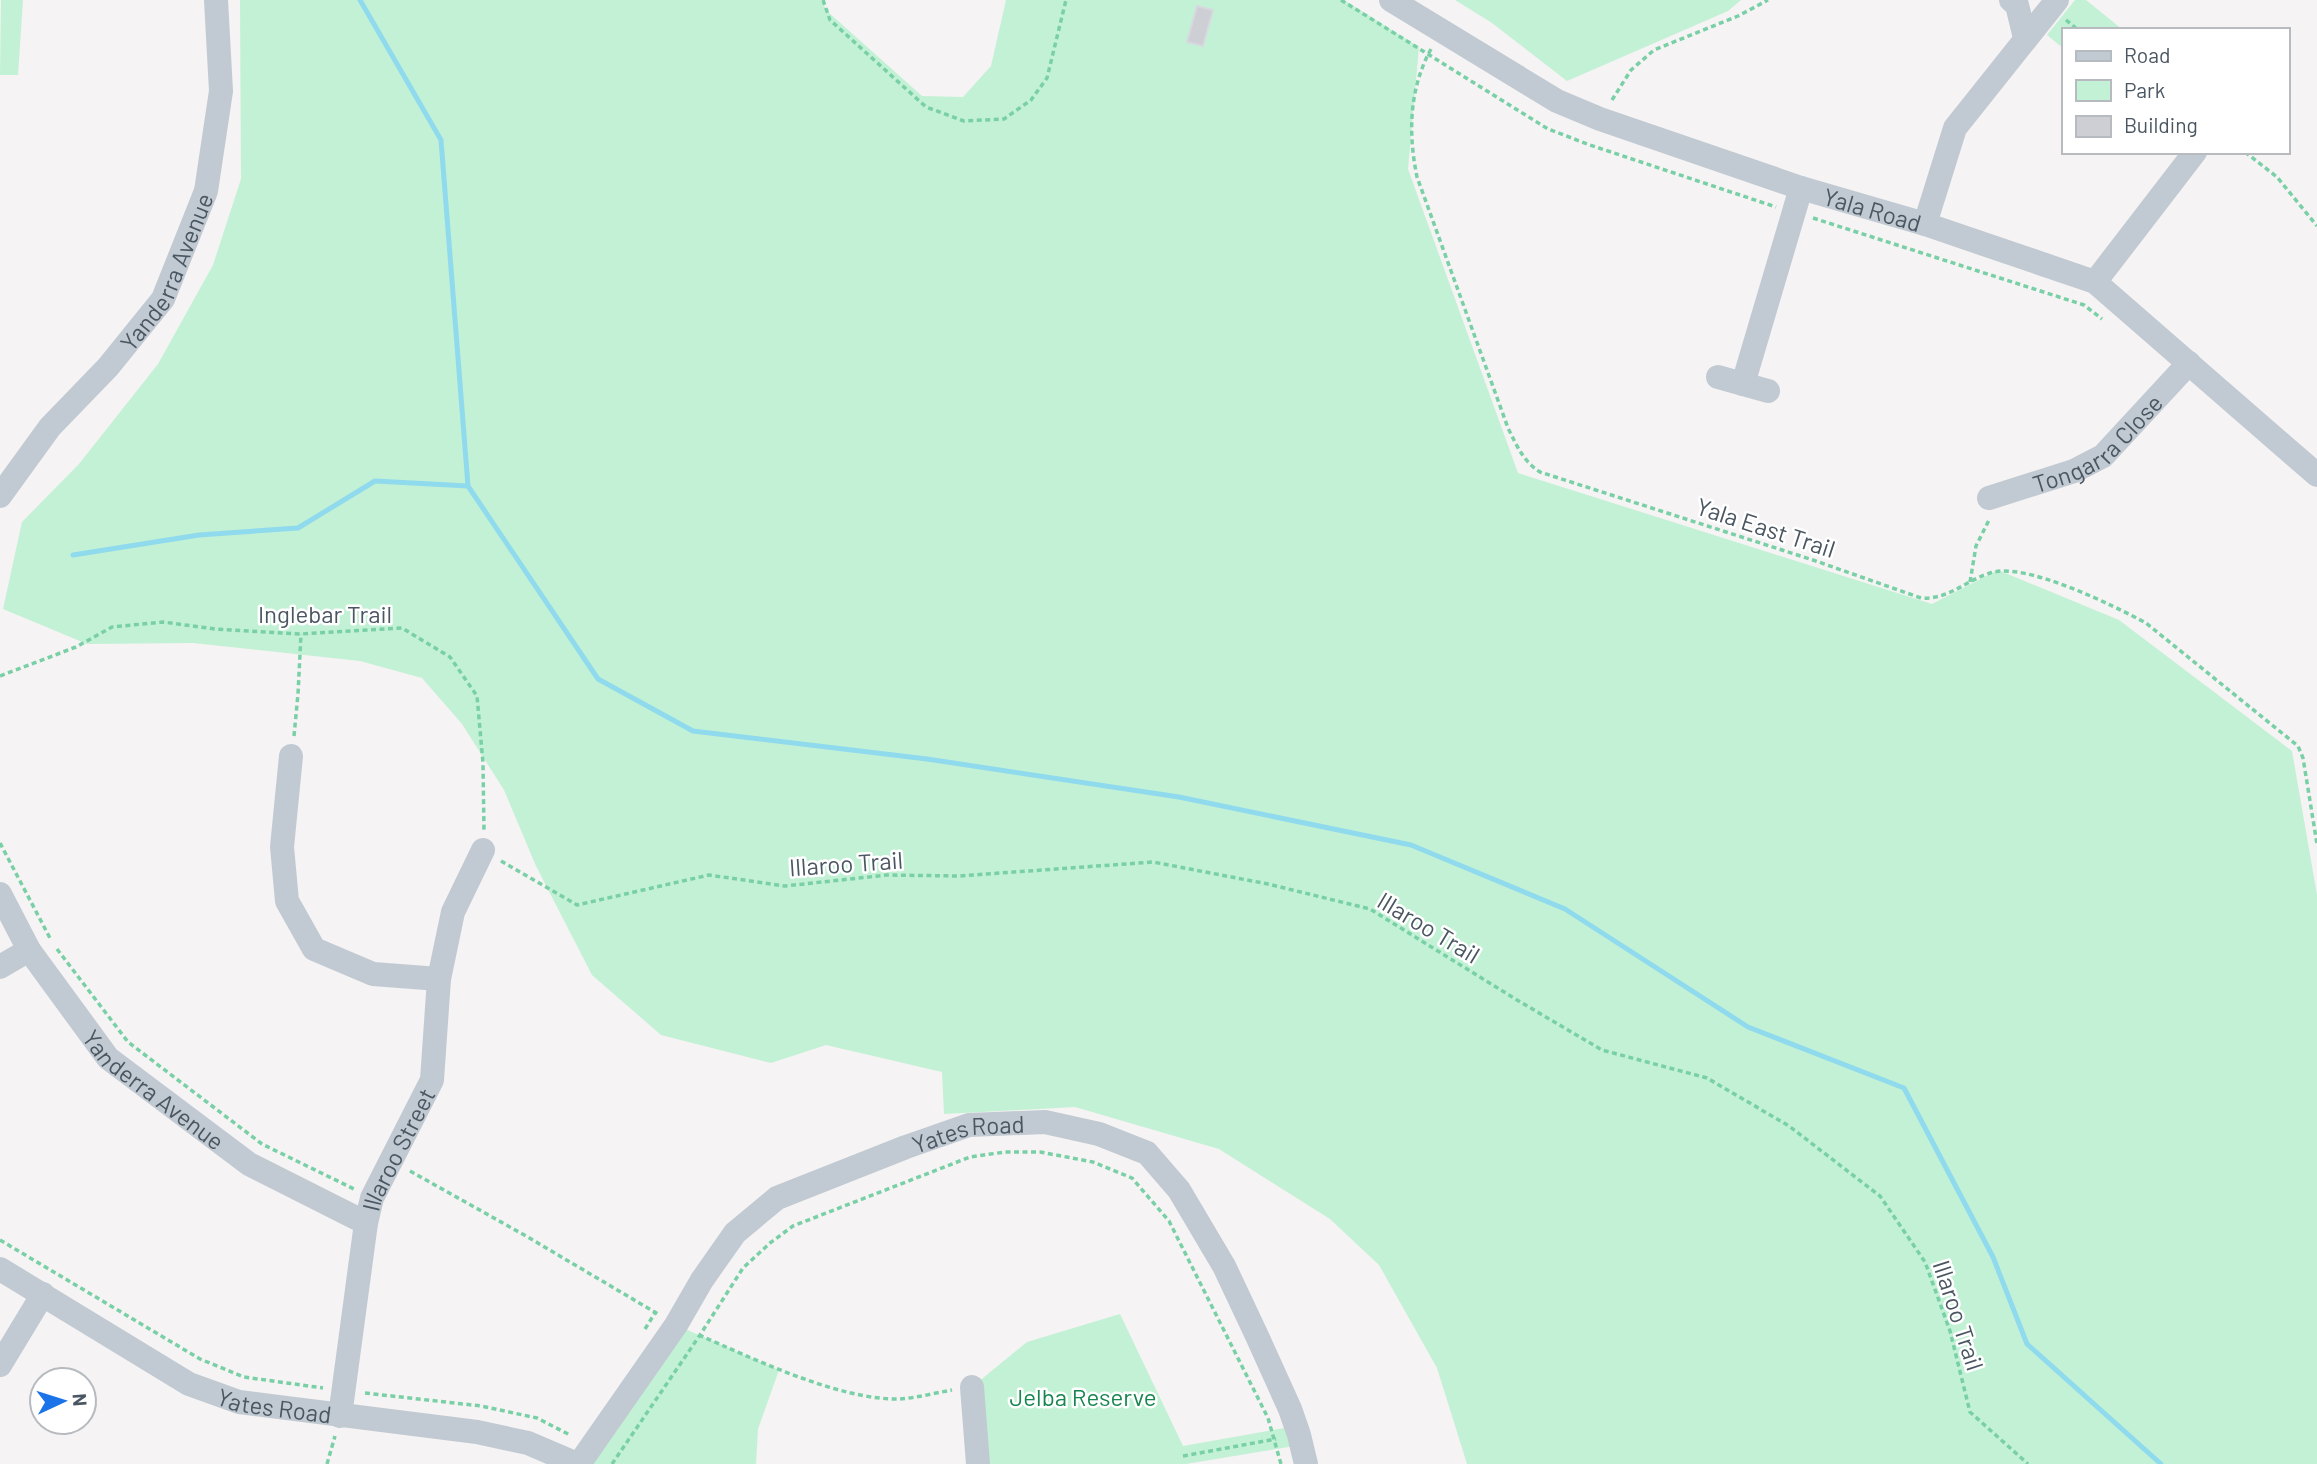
<svg xmlns="http://www.w3.org/2000/svg" width="2317" height="1464" viewBox="0 0 2317 1464" font-family="Barlow,sans-serif">
<style>
.green{fill:#c3f1d5}
.lines{fill:none;stroke-linecap:round;stroke-linejoin:round}
.stream{stroke:#90daee;stroke-width:5}
.building{fill:#cdcfd5;stroke:#d7d9de;stroke-width:2}
.path{stroke:#7ad0a6;stroke-width:3.5;stroke-dasharray:5 3.5;stroke-linecap:butt}
.minor{stroke:#c1cad2;stroke-width:24}
.labels{text-anchor:middle;dominant-baseline:central;stroke-width:5;stroke-linejoin:round;paint-order:stroke}
.street-label{font-size:24px;fill:#4a5661;stroke:#fff}
.park-label{font-size:24px;fill:#17864f;stroke:#fff}
</style>
<rect width="100%" height="100%" fill="#f5f3f3"/>
<g class="green">
<polygon points="1,0 23,0 18,75 0,75"/>
<polygon points="240,0 821,0 828,12 922,96 963,97 991,66 1006,0 1344,0 1419,47 1408,169 1518,473 1932,604 1998,570 2119,620 2292,751 2317,895 2317,1464 1467,1464 1437,1368 1379,1265 1330,1219 1219,1149 1075,1107 944,1114 942,1072 826,1045 771,1063 661,1035 592,975 536,866 504,790 462,724 422,678 360,661 193,643 87,644 3,609 22,522 79,464 158,364 213,265 241,179"/>
<polygon points="1455,0 1741,0 1728,11 1567,81 1492,23"/>
<polygon points="2075,0 2086,0 2123,30 2063,30 2063,48 2047,35"/>
<polygon points="1120,1314 1183,1446 1296,1426 1301,1445 1186,1464 978,1464 972,1387 1027,1342"/>
<polygon points="676,1325 779,1370 758,1429 756,1464 579,1464"/>
</g>
<g class="lines">
<g class="stream">
<polyline points="360,0 441,140 468,486 598,679 693,731 927,759 1179,797 1411,845 1565,909 1748,1027 1904,1088 1993,1257 2027,1344 2161,1464"/>
<polyline points="73,555 199,535 298,528 375,481 468,486"/>
</g>
</g>
<polygon class="building" points="1197,6 1213,10 1203,46 1187,42"/>
<g class="lines">
<g class="path">
<polyline points="823,0 830,20 926,107 964,121 1004,119 1031,100 1047,78 1066,0"/>
<polyline points="1341,0 1548,129 1590,145 1776,207"/>
<polyline points="2066,20 2078,30"/>
<path d="M1431,49C1409,89 1408,133 1417,177L1508,428C1517,446 1523,461 1540,472L1813,560L1921,598C1948,600 1965,581 1990,573C2025,561 2114,606 2146,623L2298,746L2303,758L2317,844"/>
<polyline points="1612,100 1631,70 1654,50 1738,16 1768,0"/>
<polyline points="2245,152 2277,177 2317,226"/>
<polyline points="1813,218 2084,305 2102,319"/>
<polyline points="1970,582 1976,546 1990,518"/>
<polyline points="0,676 76,647 112,627 163,622 215,629 301,634 402,628 450,657 477,696 483,763 484,832"/>
<polyline points="294,736 298,694 301,634"/>
<polyline points="0,843 51,940"/>
<polyline points="501,861 577,905 709,875 785,886 887,875 959,876 1153,862 1268,884 1370,909 1517,1000 1602,1050 1707,1078 1789,1126 1880,1196 1925,1262 1950,1331 1970,1412 2028,1464"/>
<polyline points="57,949 128,1042 262,1144 354,1189"/>
<polyline points="410,1171 526,1236 658,1314"/>
<polyline points="0,1240 200,1359 244,1377 323,1388"/>
<polyline points="645,1329 655,1313"/>
<path d="M699,1335C754,1359 839,1400 899,1399C916,1398 935,1393 952,1390"/>
<polyline points="365,1393 481,1406 537,1418 570,1435"/>
<polyline points="1183,1456 1276,1439"/>
<polyline points="327,1464 335,1436"/>
<polyline points="612,1464 700,1335 743,1268 770,1243 793,1226 970,1157 1005,1152 1040,1152 1093,1162 1132,1178 1169,1221 1268,1418 1281,1464"/>
</g>
<g class="minor">
<path id="s1" d="M1391,0L1557,101L1600,119L1801,188L1925,224L2095,282L2317,475"/>
<polyline points="2011,0 2017,5 2025,38"/>
<polyline points="1925,224 1955,128 2057,0"/>
<polyline points="2095,282 2195,152"/>
<polyline points="1718,377 1768,391"/>
<polyline points="1743,384 1801,188"/>
<path id="s2" d="M0,496L50,427L108,367L163,299L206,191L221,91L216,0"/>
<path id="s3" d="M1989,498L2074,471L2103,456L2189,363"/>
<polyline points="291,756 282,847 287,901 314,949 373,974 439,979"/>
<path id="s4" d="M0,894L29,950L108,1058L249,1164L366,1223"/>
<polyline points="0,967 29,950"/>
<path id="s5" d="M0,1269L189,1384L239,1402L477,1432L528,1443L577,1464"/>
<polyline points="0,1365 43,1294"/>
<polyline points="972,1387 978,1464"/>
<path id="s6" d="M340,1416L366,1223L372,1198L432,1080L439,979L453,912L483,850"/>
<path id="s7" d="M579,1464L676,1325L702,1280L735,1233L777,1198L906,1147L969,1125L1045,1122L1099,1134L1147,1153L1179,1190L1224,1266L1257,1336L1290,1409L1299,1435L1306,1464"/>
</g>
</g>
<g class="labels">
<g class="street-label">
<text stroke="none"><textPath href="#s1" startOffset="528">Yala Road</textPath></text>
<text stroke="none"><textPath href="#s2" startOffset="282">Yanderra Avenue</textPath></text>
<text stroke="none"><textPath href="#s3" startOffset="124">Tongarra Close</textPath></text>
<text transform="translate(1766 527) rotate(18)">Yala East Trail</text>
<text x="325" y="613">Inglebar Trail</text>
<text transform="translate(846 863) rotate(-4)">Illaroo Trail</text>
<text transform="translate(1429 927) rotate(31)">Illaroo Trail</text>
<text stroke="none"><textPath href="#s4" startOffset="252">Yanderra Avenue</textPath></text>
<text stroke="none"><textPath href="#s7" startOffset="537">Yates Road</textPath></text>
<text stroke="none"><textPath href="#s6" startOffset="275">Illaroo Street</textPath></text>
<text transform="translate(1959 1315) rotate(72)">Illaroo Trail</text>
<text stroke="none"><textPath href="#s5" startOffset="310">Yates Road</textPath></text>
</g>
<g class="park-label">
<text x="1083" y="1396">Jelba Reserve</text>
</g>
</g>
<rect x="2062" y="28" width="228" height="126" fill="#ffffff" stroke="#b7bbc0" stroke-width="2"/>
<rect x="2076" y="51" width="35" height="10" fill="#c1cad2" stroke="#b7bbc0" stroke-width="2"/>
<text x="2124" y="63" font-size="21" fill="#4a5661">Road</text>
<rect x="2076" y="80" width="35" height="21" fill="#c3f1d5" stroke="#b7bbc0" stroke-width="2"/>
<text x="2124" y="98" font-size="21" fill="#4a5661">Park</text>
<rect x="2076" y="116" width="35" height="21" fill="#cdcfd5" stroke="#b7bbc0" stroke-width="2"/>
<text x="2124" y="133" font-size="21" fill="#4a5661">Building</text>
<g transform="translate(63 1401) rotate(86)"><circle r="33" fill="#ffffff" stroke="#b7bbc0" stroke-width="2"/>
<path d="M0-5L12 26L0 18L-12 26Z" fill="#1a73e8"/>
<text y="-10" font-size="19" font-weight="bold" text-anchor="middle" fill="#4a5661">N</text>
</g>
</svg>
